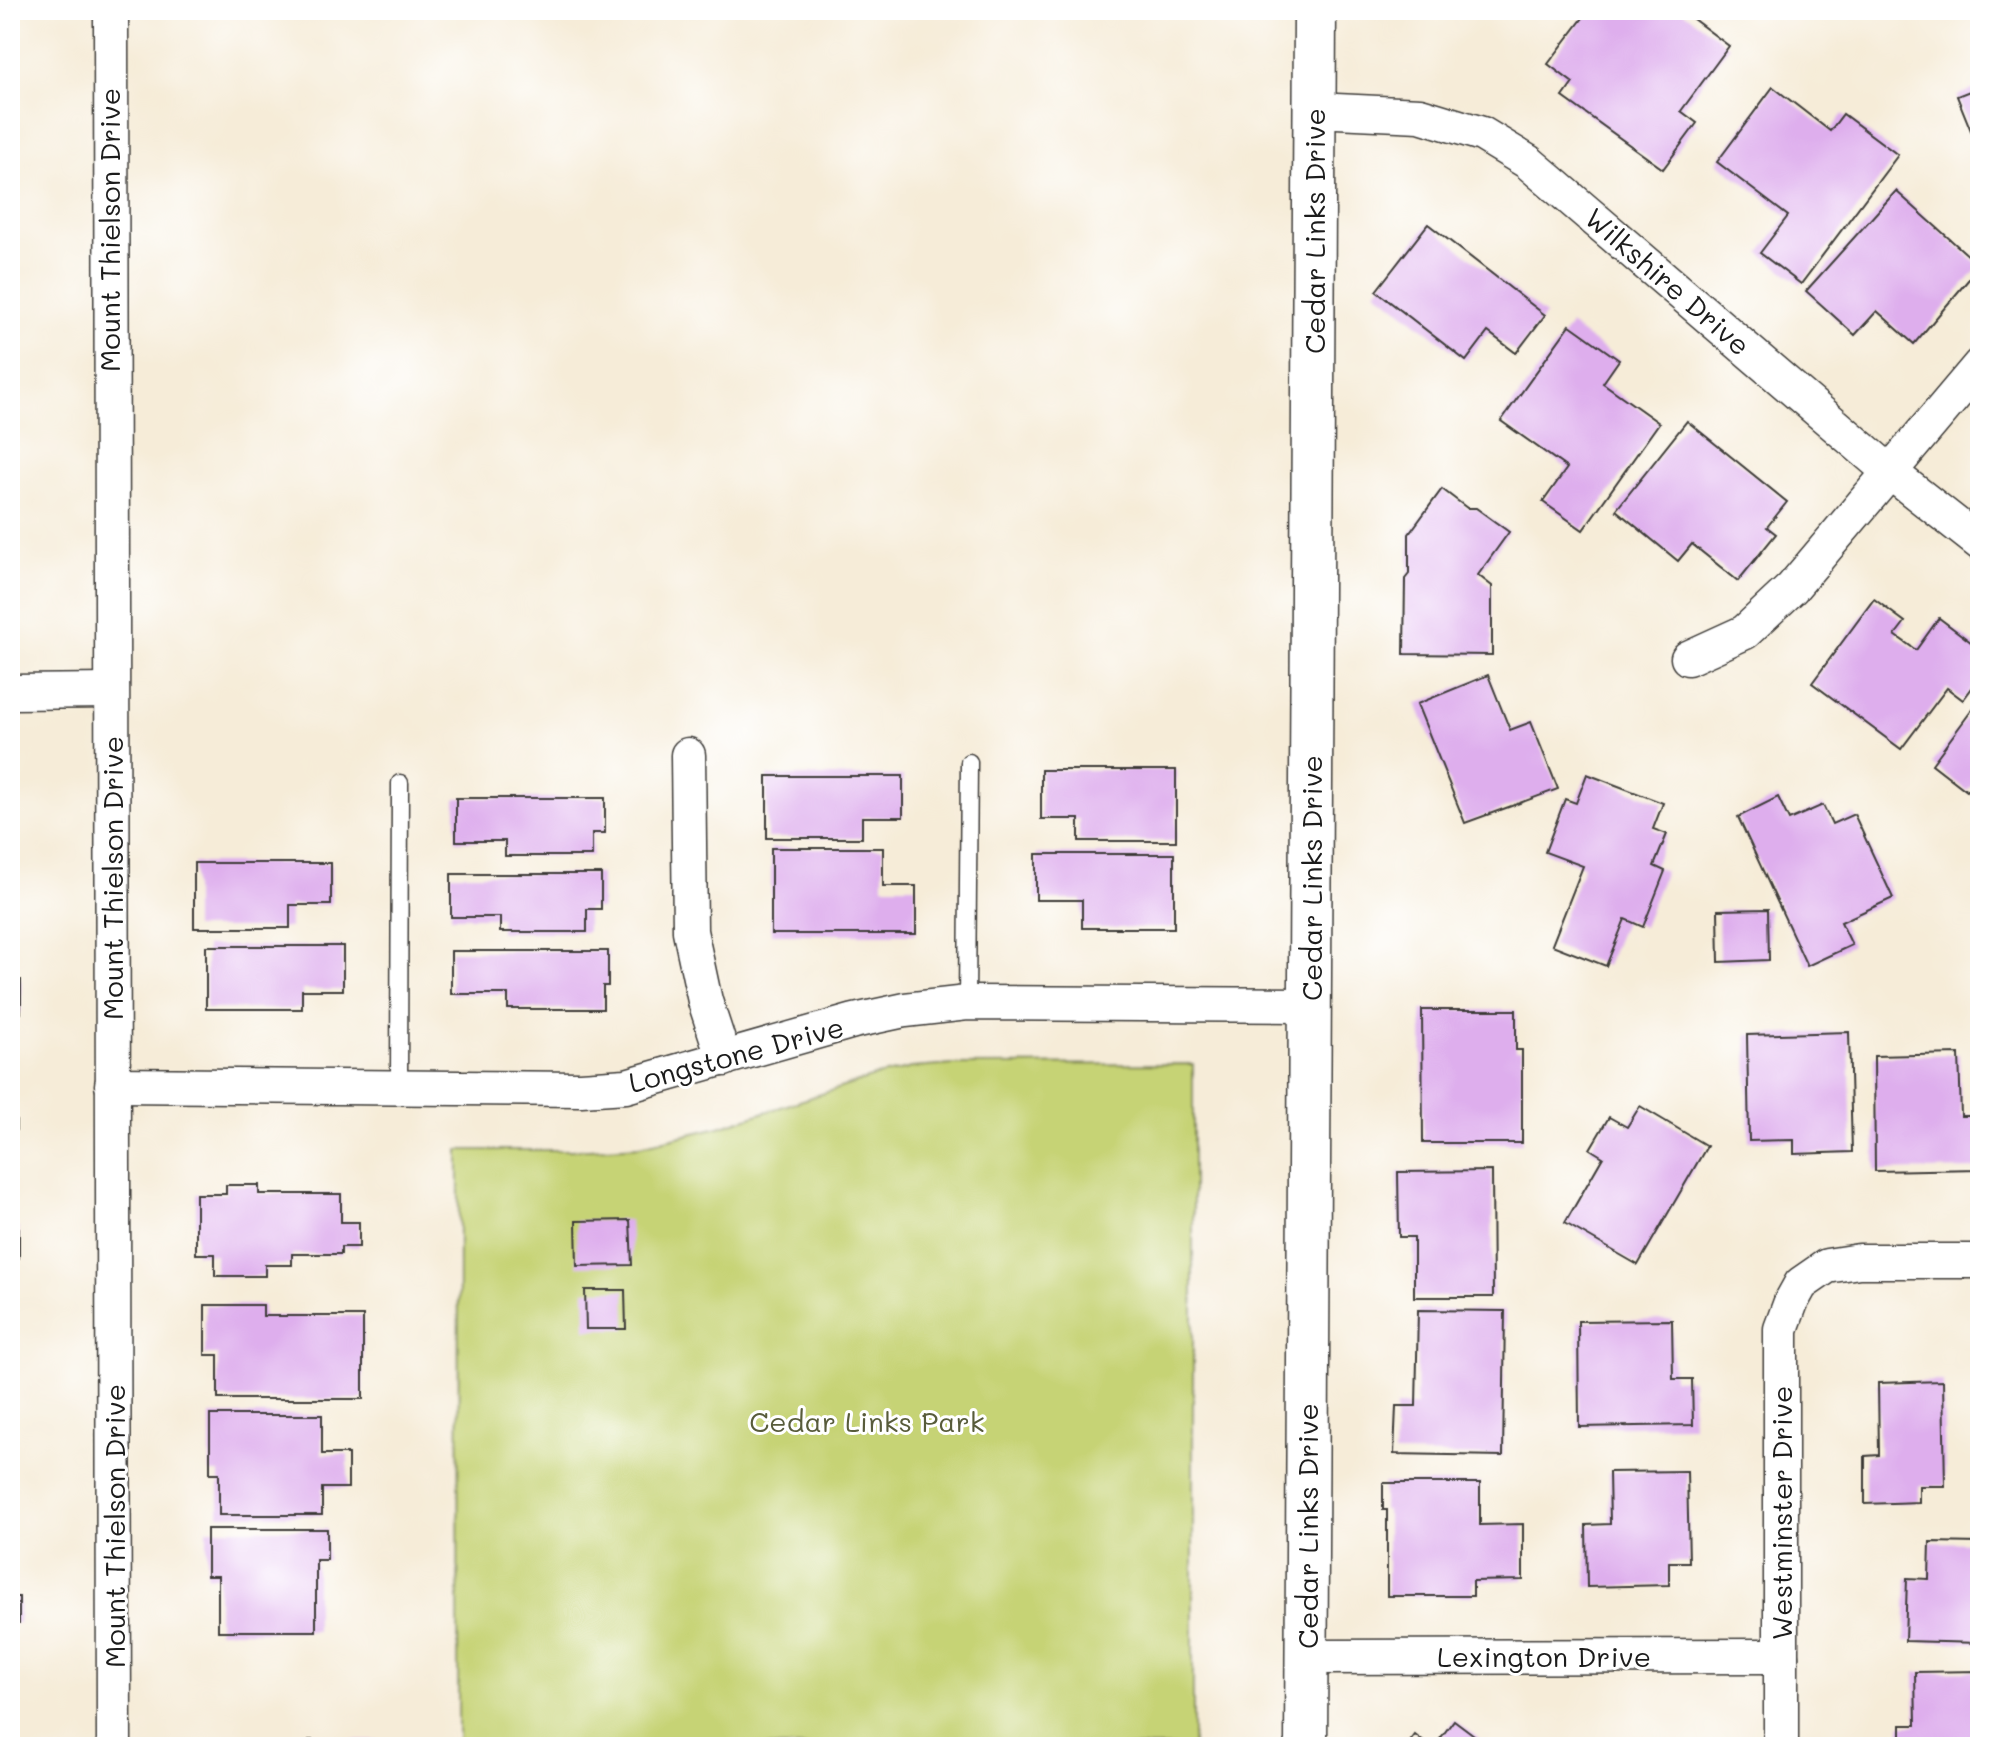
<svg xmlns="http://www.w3.org/2000/svg" width="1990" height="1757" viewBox="0 0 1990 1757" font-family="Mali,sans-serif">
<style>
.green{fill:#c6d375;stroke:#717848;stroke-width:2}
.building{fill:#deaeed}
.lines{fill:none;stroke-linecap:round;stroke-linejoin:round}
.service-casing{stroke:#3d3b38;stroke-width:19}
.minor-casing{stroke:#3d3b38;stroke-width:37}
.tertiary-casing{stroke:#3d3b38;stroke-width:45}
.service{stroke:#fff;stroke-width:16}
.minor{stroke:#fff;stroke-width:34}
.tertiary{stroke:#fff;stroke-width:42}
.labels{text-anchor:middle;dominant-baseline:central;stroke-width:6;stroke-linejoin:round;paint-order:stroke}
.street-label{font-size:28px;fill:#1c1c1c;stroke:#fff}
.park-label{font-size:28px;fill:#585c3b;stroke:#fff}
</style>
<rect width="100%" height="100%" fill="#fff"/>
<filter id="ink" filterUnits="userSpaceOnUse"><feTurbulence type="fractalNoise" baseFrequency=".0125" numOctaves="2"/><feDisplacementMap in="SourceGraphic" scale="16" xChannelSelector="R" yChannelSelector="G"/><feConvolveMatrix kernelMatrix="1 2 1 2 8 2 1 2 1" color-interpolation-filters="sRGB"/></filter>
<filter id="wash" filterUnits="userSpaceOnUse"><feTurbulence type="fractalNoise" baseFrequency=".006" numOctaves="4" result="noise"/><feDisplacementMap in="SourceGraphic" scale="32" xChannelSelector="R" yChannelSelector="G"/><feGaussianBlur stdDeviation="1.8" result="paint"/><feColorMatrix in="noise" values="0 0 0 0 0 0 0 0 0 0 0 0 0 0 0 0 0 1.4 0 .05"/><feComposite in="paint" operator="in"/></filter>
<g filter="url(#wash)">
<rect width="100%" height="100%" fill="#f6ecd8"/>
<polygon class="green" points="1193,1064 1193,1747 458,1747 459,1150 571,1150 640,1146 719,1127 877,1076 912,1068 953,1065"/>
<g id="blocks">
<g class="building">
<polygon points="1589,10 1681,10 1729,46 1681,111 1697,123 1663,169 1563,97 1573,83 1548,64"/>
<polygon points="1773,87 1830,131 1843,114 1898,155 1801,284 1760,253 1788,216 1717,162"/>
<polygon points="1980,87 1980,153 1957,96"/>
<polygon points="1896,191 1980,266 1914,344 1877,311 1855,335 1806,291"/>
<polygon points="1428,224 1545,315 1516,353 1488,332 1466,361 1376,291"/>
<polygon points="1570,325 1619,360 1603,383 1659,423 1583,530 1543,502 1567,468 1501,421"/>
<polygon points="1687,421 1787,502 1767,527 1776,534 1738,581 1692,544 1678,561 1616,510"/>
<polygon points="1442,489 1467,508 1476,508 1509,532 1478,575 1492,586 1492,655 1404,654 1405,579 1409,574 1409,534"/>
<polygon points="1874,599 1905,622 1895,635 1916,650 1939,618 1980,649 1980,677 1963,700 1947,688 1901,749 1812,683"/>
<polygon points="1488,675 1510,730 1531,722 1558,789 1465,823 1417,704"/>
<polygon points="1980,699 1980,793 1971,786 1967,791 1932,764"/>
<polygon points="1041,770 1176,770 1176,841 1079,841 1079,819 1041,819"/>
<polygon points="1587,774 1663,803 1653,829 1667,834 1654,866 1665,871 1643,927 1625,919 1606,966 1552,945 1583,866 1545,852 1565,799 1576,803"/>
<polygon points="767,776 903,776 903,817 862,817 862,838 767,838"/>
<polygon points="1778,797 1789,820 1823,805 1832,824 1854,814 1893,898 1841,922 1852,945 1807,966 1738,817"/>
<polygon points="456,798 605,798 605,833 592,833 592,856 505,856 505,841 456,841"/>
<polygon points="771,848 883,848 883,886 916,886 916,934 771,934"/>
<polygon points="1036,854 1174,854 1174,928 1082,928 1082,900 1036,900"/>
<polygon points="194,863 331,863 331,905 290,905 290,928 194,928"/>
<polygon points="451,874 601,874 601,909 587,909 587,932 500,932 500,917 451,917"/>
<polygon points="1768,909 1769,960 1719,962 1718,910"/>
<polygon points="206,946 343,946 343,990 302,990 302,1009 206,1009"/>
<polygon points="451,951 608,951 608,986 603,986 603,1009 508,1009 508,994 451,994"/>
<rect x="10" y="980" width="11" height="33"/>
<polygon points="1422,1010 1516,1010 1516,1050 1522,1050 1522,1143 1423,1143"/>
<polygon points="1849,1032 1852,1152 1794,1154 1794,1140 1749,1141 1747,1035"/>
<polygon points="1959,1054 1961,1116 1980,1116 1980,1169 1875,1171 1874,1056"/>
<rect x="10" y="1106" width="6" height="28"/>
<polygon points="1640,1106 1707,1146 1638,1265 1565,1223 1603,1157 1590,1149 1609,1117 1627,1127"/>
<polygon points="1492,1171 1493,1297 1414,1297 1414,1237 1399,1237 1398,1172"/>
<polygon points="226,1185 259,1185 259,1194 341,1194 341,1222 359,1222 359,1247 341,1247 341,1254 292,1254 292,1265 265,1265 265,1276 215,1276 215,1254 196,1254 196,1194 226,1194"/>
<polygon points="630,1220 632,1265 577,1266 576,1221"/>
<rect x="10" y="1228" width="9" height="30"/>
<polygon points="585,1290 625,1290 626,1329 586,1329"/>
<polygon points="205,1305 263,1305 263,1316 363,1316 363,1399 218,1399 218,1355 205,1355"/>
<polygon points="1418,1310 1505,1311 1503,1456 1394,1454 1396,1406 1416,1406"/>
<polygon points="1672,1320 1673,1379 1692,1379 1693,1425 1579,1427 1578,1321"/>
<polygon points="1943,1381 1945,1486 1919,1486 1919,1502 1865,1504 1865,1456 1879,1455 1878,1383"/>
<polygon points="210,1415 322,1415 322,1454 348,1454 348,1488 322,1488 322,1515 219,1515 219,1473 210,1473"/>
<polygon points="1687,1471 1689,1562 1669,1562 1669,1585 1587,1587 1586,1525 1610,1524 1609,1472"/>
<polygon points="1383,1483 1480,1483 1480,1525 1523,1524 1523,1580 1473,1581 1473,1596 1387,1596 1387,1510 1383,1510"/>
<polygon points="207,1529 327,1529 327,1560 316,1560 316,1631 218,1631 218,1576 207,1576"/>
<polygon points="1930,1542 1980,1543 1980,1643 1905,1641 1907,1578 1929,1579"/>
<rect x="10" y="1597" width="9" height="26"/>
<polygon points="1980,1671 1980,1747 1901,1747 1901,1725 1916,1725 1915,1672"/>
<polygon points="1454,1720 1490,1747 1434,1747"/>
<polygon points="1415,1735 1430,1747 1406,1747"/>
<rect x="309" y="1740" width="95" height="7"/>
</g>
</g>
</g>
<g filter="url(#ink)">
<use href="#blocks" fill-opacity="0" stroke="#3d3b38" stroke-width="2"/>
<g class="lines">
<defs>
<g id="service">
<polyline points="967,1003 969,762"/>
<polyline points="399,1087 400,783"/>
</g>
<g id="minor">
<polyline points="111,10 114,1747"/>
<polyline points="1315,110 1420,115 1482,134 1528,162 1891,473 1980,543"/>
<polyline points="1688,658 1745,632 1792,588 1980,365"/>
<polyline points="10,692 111,691"/>
<polyline points="688,755 690,931 705,1001 724,1059"/>
<polyline points="112,1085 581,1089 626,1086 854,1021 905,1010 967,1003 1310,1005"/>
<polyline points="1307,1657 1781,1656"/>
<polyline points="1781,1747 1781,1329 1791,1302 1801,1284 1827,1266 1859,1261 1980,1261"/>
</g>
<polyline id="tertiary" points="1306,1747 1315,10"/>
</defs>
<use href="#service" class="service-casing"/>
<use href="#minor" class="minor-casing"/>
<use href="#tertiary" class="tertiary-casing"/>
<use href="#service" class="service"/>
<use href="#minor" class="minor"/>
<use href="#tertiary" class="tertiary"/>
</g>
</g>
<g class="labels">
<g class="street-label">
<text transform="translate(109 230) rotate(-90)">Mount Thielson Drive</text>
<text transform="translate(1314 231) rotate(-90)">Cedar Links Drive</text>
<text transform="translate(1668 281) rotate(41)">Wilkshire Drive</text>
<text transform="translate(112 878) rotate(-90)">Mount Thielson Drive</text>
<text transform="translate(1311 878) rotate(-90)">Cedar Links Drive</text>
<text transform="translate(736 1054) rotate(-15)">Longstone Drive</text>
<text transform="translate(1781 1513) rotate(-90)">Westminster Drive</text>
<text transform="translate(114 1526) rotate(-90)">Mount Thielson Drive</text>
<text transform="translate(1307 1526) rotate(-90)">Cedar Links Drive</text>
<text x="1544" y="1656">Lexington Drive</text>
</g>
<g class="park-label">
<text x="867" y="1421">Cedar Links Park</text>
</g>
</g>
<rect width="1990" height="1757" fill="none" stroke="#fff" stroke-width="40"/>
</svg>
